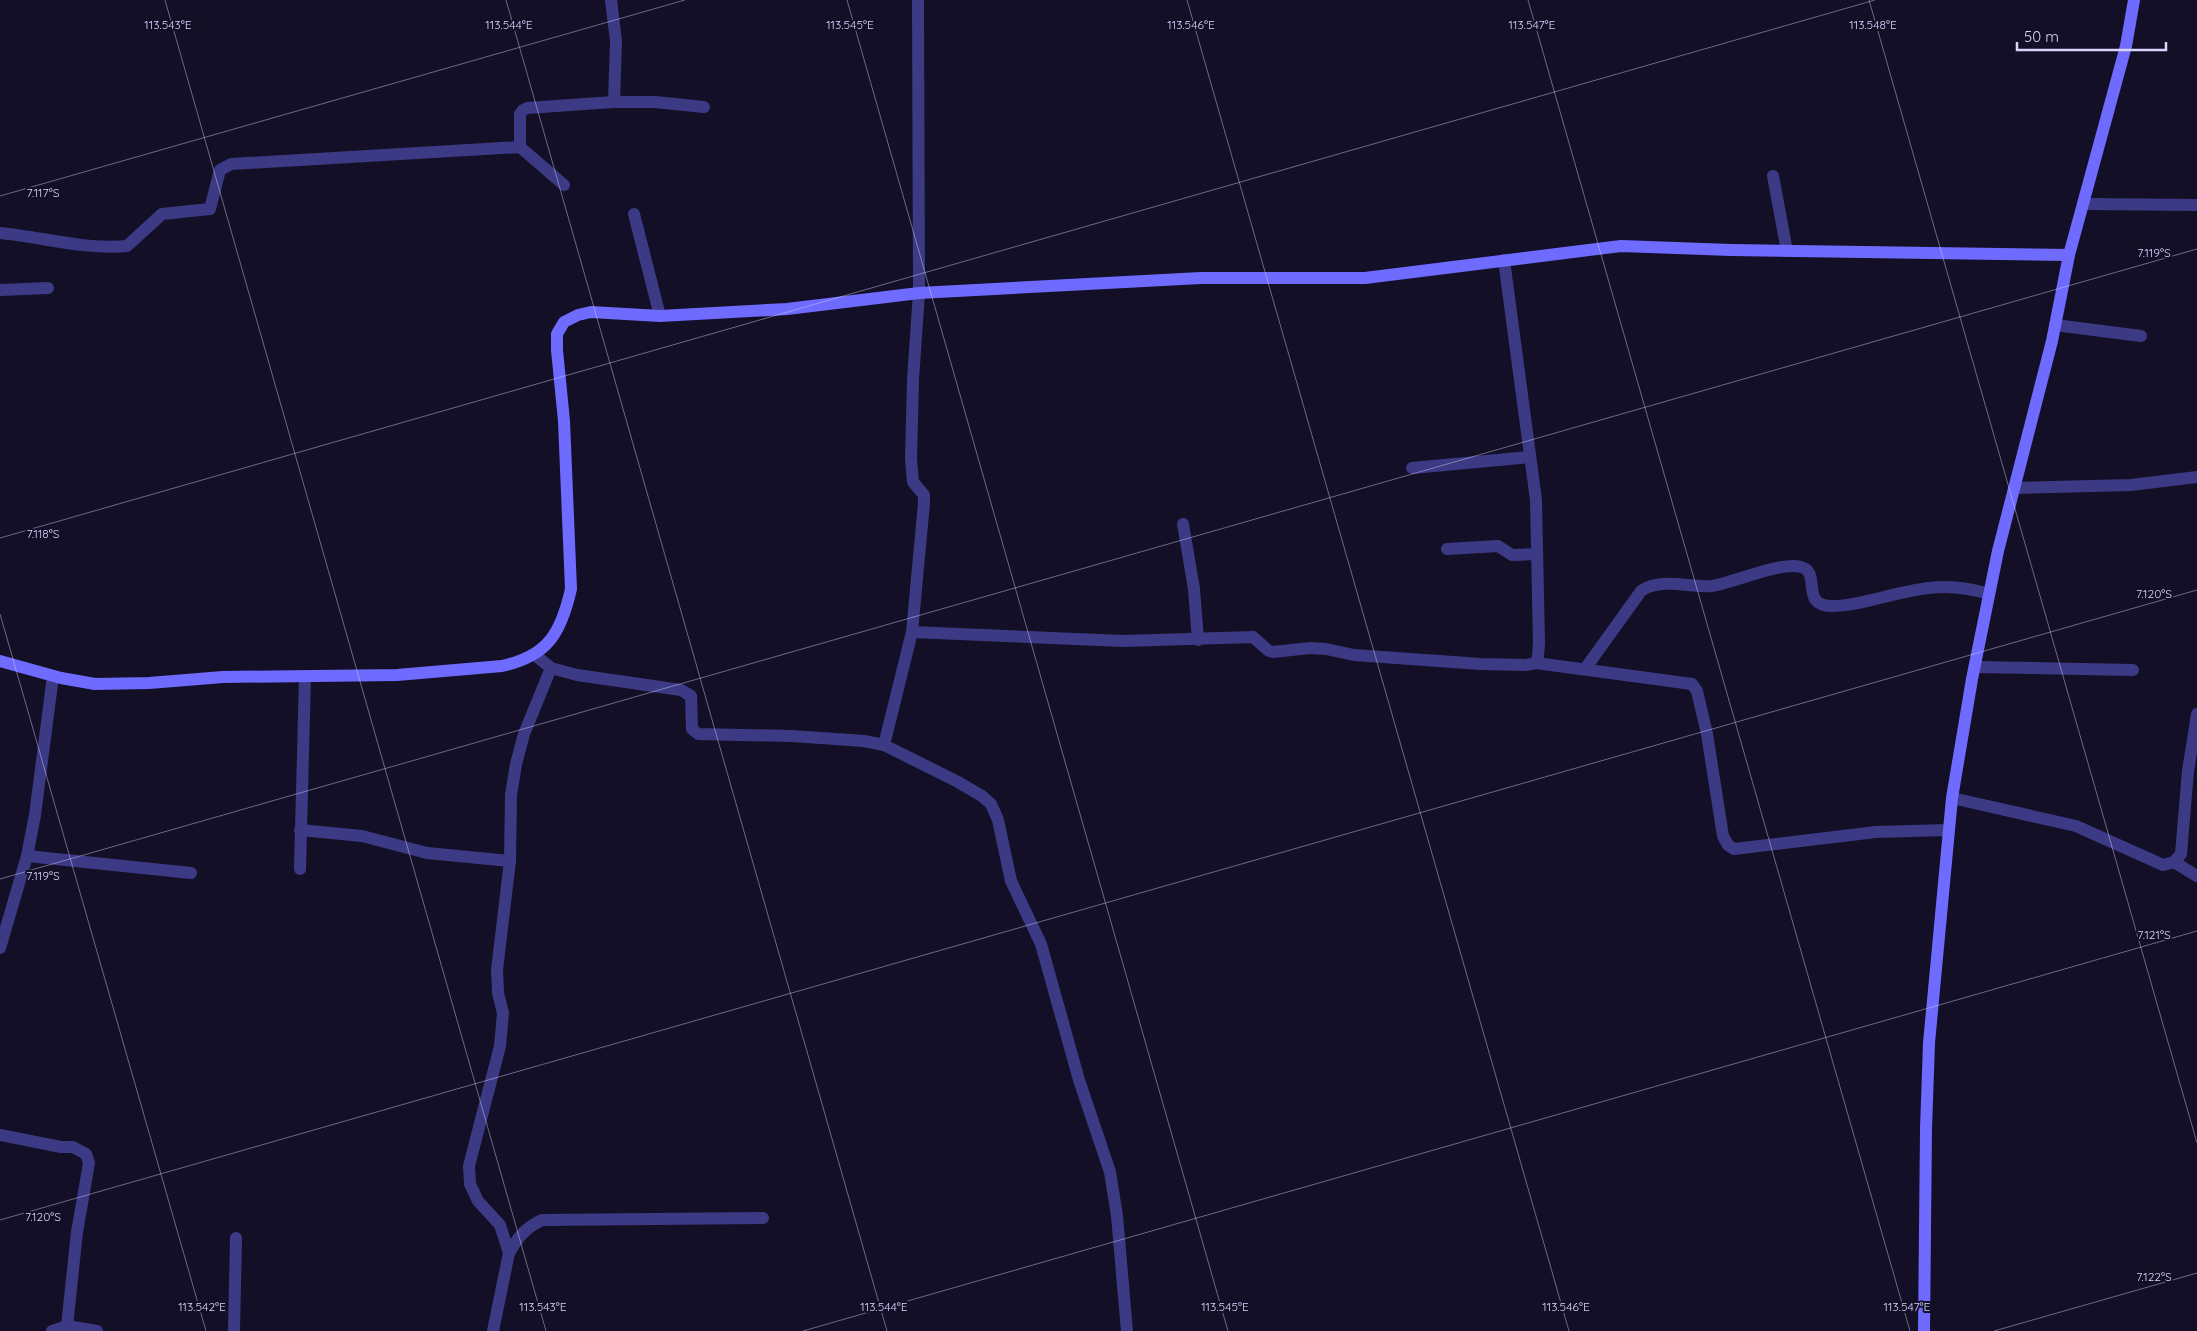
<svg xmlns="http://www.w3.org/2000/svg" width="2197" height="1331" viewBox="0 0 2197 1331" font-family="Quicksand,sans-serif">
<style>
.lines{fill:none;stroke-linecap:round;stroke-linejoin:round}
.street{stroke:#3d3a85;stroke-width:12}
.secondary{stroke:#6f6bff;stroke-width:12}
.ticks{fill:none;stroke:#d9d4ff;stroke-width:1;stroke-opacity:0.45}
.ticks-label{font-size:12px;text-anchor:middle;fill:#d9d4ff;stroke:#130f26;stroke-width:4;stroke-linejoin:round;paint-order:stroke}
</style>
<rect width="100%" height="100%" fill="#130f26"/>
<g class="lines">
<g class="street">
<polyline points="611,0 616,41 614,102"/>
<polyline points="520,147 520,114 523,110 527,108 614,102 655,102 704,107"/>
<polyline points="1773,176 1787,251"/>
<polyline points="2084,204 2197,205"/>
<polyline points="634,214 660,316"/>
<path d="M0,233C42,237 85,250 127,246L162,214L210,209L220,170L231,164L520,147L564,185"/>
<polyline points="0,290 48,288"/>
<polyline points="2055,325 2141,336"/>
<polyline points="1412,468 1530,457"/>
<polyline points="2015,488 2131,485 2197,477"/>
<polyline points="1183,524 1194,589 1198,640"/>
<polyline points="1447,549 1498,546 1512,555 1536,554"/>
<polyline points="912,632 1123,641 1253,637 1269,651 1273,652 1310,648 1326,649 1354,655 1481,664 1526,665 1536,663 1538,657 1539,643 1536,500 1504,260"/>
<polyline points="535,655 551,668 577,675 681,690 691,696 692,729 698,734 792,736 864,741 884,745 958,782 982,796 991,804 998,820 1011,881 1041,944 1079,1080 1110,1172 1117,1216 1127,1331"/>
<polyline points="1536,663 1692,684 1697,691 1707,734 1723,836 1728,845 1734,849 1876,832 1948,830"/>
<polyline points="1975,667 2133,670"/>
<path d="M1585,669L1641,591C1660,577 1690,588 1712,586C1733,583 1781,561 1801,567C1822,572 1799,606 1832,606C1850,606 1867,601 1884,597C1924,587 1949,582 1989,594"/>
<polyline points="53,676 35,815 27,856 191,873"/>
<polyline points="884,745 912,632 924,503 924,495 913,482 911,459 913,379 919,293 918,0"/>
<polyline points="1952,798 2076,826 2163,865 2174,862 2181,854 2188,771 2197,714"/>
<polyline points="300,830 362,836 427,853 510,861"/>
<polyline points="2174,862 2197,876"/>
<polyline points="300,869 305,676"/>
<polyline points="0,948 27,856"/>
<polyline points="0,1135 61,1147 73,1147 86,1154 89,1163 77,1232 67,1326"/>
<path d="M509,1253C518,1237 525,1228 542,1220L763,1218"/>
<polyline points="52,1331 67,1326 97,1331"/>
<polyline points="234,1331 236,1238"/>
<polyline points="493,1331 509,1253 500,1225 478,1201 470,1184 469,1166 500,1046 503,1013 498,993 497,970 510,861 511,795 516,764 524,734 551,668"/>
</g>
<g class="secondary">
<path d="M0,661L61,678L95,684L149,683L223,677L397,675L502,666C548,656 561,633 571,589L564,421L557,350V334L564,322L578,315L591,312L660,316L787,309L919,293L1201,278H1365L1621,246L1731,250L2069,255"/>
<polyline points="1924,1331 1926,1129 1929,1043 1952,798 1972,679 1998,551 2052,341 2069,255 2126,46 2134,0"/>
</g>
</g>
<path class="ticks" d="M165,0L546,1331M506,0L887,1331M847,0L1228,1331M1187,0L1569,1331M1528,0L1910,1331M1869,0L2197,1143M0,196L685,0M0,538L1875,0M0,614L206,1331M0,879L2197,249M0,1220L2197,590M803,1331L2197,931M1994,1331L2197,1273"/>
<g class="ticks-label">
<text x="168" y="29">113.543°E</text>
<text x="509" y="29">113.544°E</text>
<text x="850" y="29">113.545°E</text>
<text x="1191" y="29">113.546°E</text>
<text x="1532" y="29">113.547°E</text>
<text x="1873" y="29">113.548°E</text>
<text x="43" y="197">7.117°S</text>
<text x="2154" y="257">7.119°S</text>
<text x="43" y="538">7.118°S</text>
<text x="2154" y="598">7.120°S</text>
<text x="43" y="880">7.119°S</text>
<text x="2154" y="939">7.121°S</text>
<text x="43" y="1221">7.120°S</text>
<text x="2154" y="1281">7.122°S</text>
<text x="202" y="1311">113.542°E</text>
<text x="543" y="1311">113.543°E</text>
<text x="884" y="1311">113.544°E</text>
<text x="1225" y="1311">113.545°E</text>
<text x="1566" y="1311">113.546°E</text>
<text x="1907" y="1311">113.547°E</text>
</g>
<path d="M2017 42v8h149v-8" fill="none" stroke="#d9d4ff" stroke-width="2.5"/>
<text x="2024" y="42" font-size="15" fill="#d9d4ff" stroke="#130f26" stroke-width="4" paint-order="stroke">50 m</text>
</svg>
